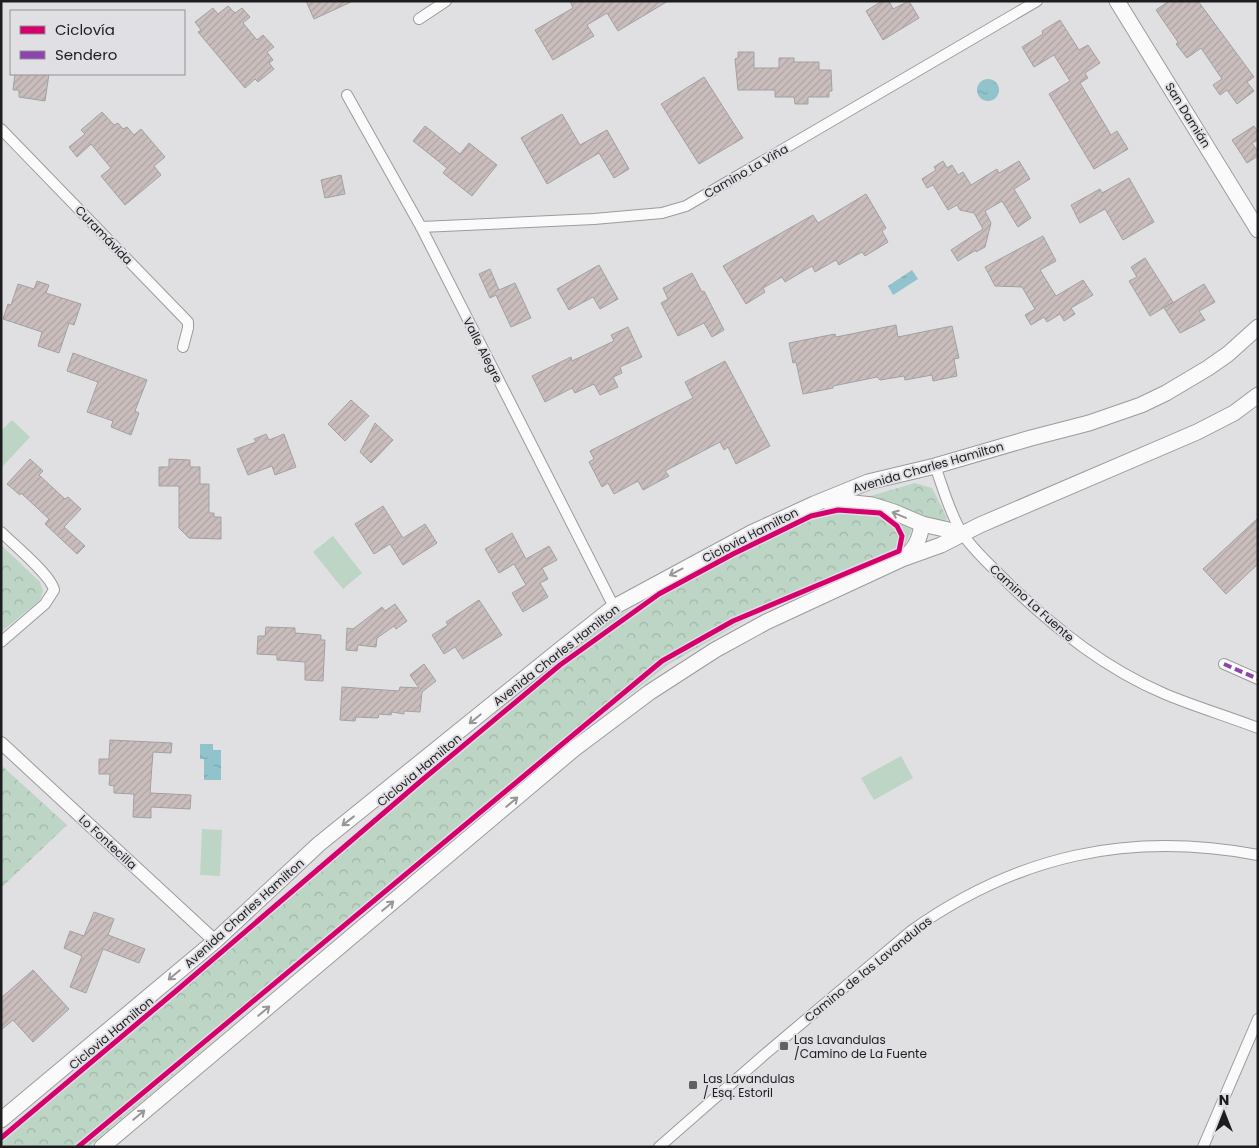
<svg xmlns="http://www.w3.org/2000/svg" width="1259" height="1148" viewBox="0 0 1259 1148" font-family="Poppins,sans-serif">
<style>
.grass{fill:#bcd5c4}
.park{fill:url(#park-crowns)}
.water{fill:url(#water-ripples)}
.building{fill:url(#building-hatch);stroke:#a2a1a2}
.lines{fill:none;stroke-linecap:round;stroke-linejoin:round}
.minor-casing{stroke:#9b9b9d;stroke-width:12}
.tertiary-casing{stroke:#9b9b9d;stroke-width:14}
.secondary-casing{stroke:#9b9b9d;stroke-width:17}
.minor{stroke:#fafafb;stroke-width:10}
.tertiary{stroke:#fafafb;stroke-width:12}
.secondary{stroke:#fafafb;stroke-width:15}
.quiet{stroke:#8e44ad;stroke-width:4;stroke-dasharray:8 4;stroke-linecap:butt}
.cycleway-casing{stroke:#dfdfe4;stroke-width:8}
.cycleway{stroke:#d6006c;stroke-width:5}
.oneway{stroke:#979798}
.poi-dot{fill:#616164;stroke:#dfdfe4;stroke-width:2}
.labels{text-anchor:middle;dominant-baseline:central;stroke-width:4;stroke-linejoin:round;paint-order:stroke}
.street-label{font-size:12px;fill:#1d1d1f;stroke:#dfdfe4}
.poi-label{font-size:12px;fill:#1d1d1f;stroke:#dfdfe4;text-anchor:start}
</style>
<defs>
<pattern id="park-crowns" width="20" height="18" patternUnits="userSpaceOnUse" patternTransform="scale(1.25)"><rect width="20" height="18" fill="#bcd5c4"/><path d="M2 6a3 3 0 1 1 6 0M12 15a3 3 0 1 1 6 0" fill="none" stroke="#a1b6a8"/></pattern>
<pattern id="water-ripples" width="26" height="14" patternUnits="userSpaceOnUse" patternTransform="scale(1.25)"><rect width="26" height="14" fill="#90c3cb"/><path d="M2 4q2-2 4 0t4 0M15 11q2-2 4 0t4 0" fill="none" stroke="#7ca7ae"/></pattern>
<pattern id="building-hatch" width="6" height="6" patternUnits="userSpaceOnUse" patternTransform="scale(1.25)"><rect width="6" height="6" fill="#cabebd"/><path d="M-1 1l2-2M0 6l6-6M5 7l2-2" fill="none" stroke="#ada3a2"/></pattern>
</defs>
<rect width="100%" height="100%" fill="#e0e0e3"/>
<g class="grass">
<polygon points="12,420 30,437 1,468 1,431"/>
<polygon points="333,536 362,573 343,589 313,552"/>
<polygon points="901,756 913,778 874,800 861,778"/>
<polygon points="202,829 222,830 220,876 200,875"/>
</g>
<g class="park">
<polygon points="915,483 932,488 947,518 945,522 918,516 903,549 758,613 669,664 567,743 390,891 88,1147 1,1147 1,1138 107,1052 329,858 428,775 564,650 616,617 756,541 826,509"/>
<polygon points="1,545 40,582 43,591 40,600 1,632"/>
<polygon points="1,765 67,825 1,888"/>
</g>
<g class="water">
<circle cx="988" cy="90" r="11"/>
<polygon points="912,270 918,279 893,295 888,286"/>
<polygon points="200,744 213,744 213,750 221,750 221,780 204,780 204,759 200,759"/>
</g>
<g class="building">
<polygon points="306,1 353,1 314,19"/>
<polygon points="570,1 668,1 618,31 607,13 587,25 594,36 553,60 535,30 573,8"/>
<polygon points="882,1 889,1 893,9 909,1 919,18 883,40 866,11"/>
<polygon points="1169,1 1198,1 1254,77 1247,82 1254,91 1237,104 1227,90 1220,95 1213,85 1222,79 1201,48 1187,58 1176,44 1178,42 1156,10"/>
<polygon points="228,6 235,13 242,8 250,17 243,23 257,40 263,35 274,47 267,52 273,60 269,63 274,69 258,82 255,79 245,88 198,32 201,30 195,22 213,8 218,14"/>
<polygon points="1060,20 1079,50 1088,45 1100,63 1085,73 1088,78 1080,83 1111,135 1117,131 1128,149 1094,169 1049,94 1070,81 1054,55 1034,67 1022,47 1043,34 1042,31"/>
<polygon points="738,52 754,52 754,68 779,68 779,58 794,58 794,62 819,62 819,70 831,70 832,91 829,91 829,97 808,97 808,104 795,104 794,97 775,97 775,90 738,90 735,59 738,58"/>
<polygon points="15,74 49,74 45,101 19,97 19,90 13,90"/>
<polygon points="704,77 743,138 699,164 661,104"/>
<polygon points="102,112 114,125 118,123 123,129 127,127 134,135 141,129 165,157 154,166 161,175 125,205 101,176 111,168 91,144 77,157 69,147 85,134 81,130"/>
<polygon points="562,114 580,145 607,130 629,169 614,178 599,153 547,184 521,138"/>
<polygon points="425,126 460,154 469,143 497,165 472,196 443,173 447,168 413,141"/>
<polygon points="1254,126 1258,132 1258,140 1252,143 1258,152 1258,156 1247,163 1232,140"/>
<polygon points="943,161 947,168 952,165 958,175 963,172 971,185 997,169 999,173 1019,161 1030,179 1014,189 1031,218 1018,227 1002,201 985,211 991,223 985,247 976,252 976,250 958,261 951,250 983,229 974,213 960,210 957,205 948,210 933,185 927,188 922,179 936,170 934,167"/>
<polygon points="341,175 345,194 325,198 321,180"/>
<polygon points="1129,178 1154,222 1123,240 1105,209 1080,223 1071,205 1100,189 1102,193"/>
<polygon points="866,194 886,228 882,231 888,242 865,256 862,252 839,265 836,260 815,272 812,266 785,282 782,277 763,288 765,292 746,304 723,266 813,215 818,223"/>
<polygon points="1043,236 1056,261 1040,270 1056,296 1083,280 1093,295 1071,308 1075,314 1064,321 1060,314 1047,322 1044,317 1031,325 1025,315 1035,309 1022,287 995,286 985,267"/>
<polygon points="1145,258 1173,302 1150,316 1129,281 1137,277 1131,267"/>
<polygon points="599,265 618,299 600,309 593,297 569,310 557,289"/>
<polygon points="490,269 499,290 515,283 531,318 511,327 496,295 490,298 479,274"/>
<polygon points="692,273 702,292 704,291 724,330 712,337 704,323 678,336 661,303 668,299 663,288"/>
<polygon points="37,281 49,285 46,293 81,304 74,325 69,323 59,353 38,346 42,332 3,319 8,304 11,305 18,284 34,289"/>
<polygon points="1204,284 1215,302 1199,311 1205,320 1180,333 1164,308"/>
<polygon points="896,325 898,337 952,326 959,358 954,359 957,376 933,381 932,375 905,380 904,376 880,380 877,377 833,386 833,388 803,394 796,362 793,363 789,343 835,334 836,337"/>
<polygon points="628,327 642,357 620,367 622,373 613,377 618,387 600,395 594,384 575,393 572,388 545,402 532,376 571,357 572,361 614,341 611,335"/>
<polygon points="73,353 147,380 135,411 139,413 131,435 111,427 113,421 87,412 98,382 67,371"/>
<polygon points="725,361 770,446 736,464 728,447 724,450 720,442 665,471 669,476 643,490 638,481 614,494 608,483 602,487 589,462 594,459 590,451 693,398 685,382"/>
<polygon points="351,400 369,416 345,441 328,424"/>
<polygon points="375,423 393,440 371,463 360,452"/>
<polygon points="266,434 269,440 284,434 296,467 275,475 272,466 248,475 237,449 256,442 254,439"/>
<polygon points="30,459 43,471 39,475 65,499 68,497 81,509 64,527 85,546 77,554 45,524 49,519 21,493 20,495 7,484"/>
<polygon points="169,459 190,460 190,467 200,467 200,484 209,484 209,513 214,513 214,517 221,517 221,539 189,538 179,528 179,486 159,486 159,467 169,467"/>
<polygon points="383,506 403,538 425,524 437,543 403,565 390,544 374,554 355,524"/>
<polygon points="1258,518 1258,564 1226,594 1203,569"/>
<polygon points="512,533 526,559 549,546 557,560 542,568 548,579 540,583 548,597 523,612 512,593 526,585 514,564 499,573 485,549"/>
<polygon points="479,600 502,635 463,659 455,647 444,654 432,635 448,625 446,622"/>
<polygon points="395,604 407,621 396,629 394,626 377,638 376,647 358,645 357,651 346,650 347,628 353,629 382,607 385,611"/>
<polygon points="266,627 295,628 295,633 321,635 321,640 325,640 323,681 305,680 305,662 277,660 277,655 257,654 258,636 265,636"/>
<polygon points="424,664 436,681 422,692 420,712 404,711 404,714 392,712 391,715 379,714 378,718 356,717 355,721 340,720 342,687 399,691 400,687 419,688 410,675"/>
<polygon points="110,740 172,743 171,753 153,752 150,793 191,795 190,809 151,807 151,818 133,817 134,794 114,793 114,786 109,785 110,774 99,774 99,759 109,759"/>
<polygon points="94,912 114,919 108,935 145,949 139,963 103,949 86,993 70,987 82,956 64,948 70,931 84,936"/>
<polygon points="33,970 69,1009 33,1042 13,1020 1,1030 1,998"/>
</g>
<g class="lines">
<defs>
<g id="minor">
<polyline points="419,19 446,1"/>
<polyline points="347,95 421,227 614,607"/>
<polyline points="1,129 188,322 188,328 183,347"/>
<polyline points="421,227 594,219 662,213 686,206 1037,1"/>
<path d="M935,466C943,488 950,514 962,533C975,553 995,569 1011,586C1057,630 1106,669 1165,694C1196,707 1227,716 1258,728"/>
<path d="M1,532C14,545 51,575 54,590L45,604L1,642"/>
<polyline points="1224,664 1258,679"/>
<path d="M659,1147L764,1055L911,931C1018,855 1129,831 1258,855"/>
<polyline points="1203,1147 1258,1019"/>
</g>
<polyline id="tertiary" points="1,743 215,941"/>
<g id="secondary">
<polyline points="1117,1 1258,230"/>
<polyline points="828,502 845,502 872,505 894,512 922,524 962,533"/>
<path d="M905,557C916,548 920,538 922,524"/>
<polyline points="1,1120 215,941 319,844 562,648 614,607 751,533 814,504 868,482 935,466 1031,438 1089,423 1141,405 1166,393 1208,368 1228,354 1258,327"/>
<polyline points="102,1147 574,749 650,692 715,650 766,622 902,559 941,545 980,525 1197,432 1234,413 1258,395"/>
</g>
</defs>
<use href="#minor" class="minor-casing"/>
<use href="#tertiary" class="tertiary-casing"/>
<use href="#secondary" class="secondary-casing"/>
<use href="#minor" class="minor"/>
<use href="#tertiary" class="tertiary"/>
<use href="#secondary" class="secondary"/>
<polyline class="quiet" points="1224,664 1258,679"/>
<defs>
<polyline id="cycleway" points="1,1138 176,991 421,781 560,665 659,594 733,554 811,516 838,510 880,513 897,526 902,536 899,551 733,621 662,661 78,1147"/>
</defs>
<use href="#cycleway" class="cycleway-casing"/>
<use href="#cycleway" class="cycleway"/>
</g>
<defs><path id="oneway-shaft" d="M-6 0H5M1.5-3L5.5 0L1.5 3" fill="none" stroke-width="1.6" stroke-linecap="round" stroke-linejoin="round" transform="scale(1.25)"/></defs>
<g class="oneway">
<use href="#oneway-shaft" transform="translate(899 515) rotate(-157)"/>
<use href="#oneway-shaft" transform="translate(676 572) rotate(152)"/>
<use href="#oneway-shaft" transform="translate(475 719) rotate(141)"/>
<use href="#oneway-shaft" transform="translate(512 802) rotate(-40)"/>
<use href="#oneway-shaft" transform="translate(348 821) rotate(142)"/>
<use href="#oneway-shaft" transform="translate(388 906) rotate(-40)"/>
<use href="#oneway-shaft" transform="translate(174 975) rotate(140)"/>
<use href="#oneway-shaft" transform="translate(264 1011) rotate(-40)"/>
<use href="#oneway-shaft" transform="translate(139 1115) rotate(-40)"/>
</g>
<g class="poi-dot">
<rect x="779" y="1041" width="10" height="10" rx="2.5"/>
<rect x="688" y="1080" width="10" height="10" rx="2.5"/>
</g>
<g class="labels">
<g class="street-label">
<text transform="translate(1188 115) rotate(58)">San Damián</text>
<text transform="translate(746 171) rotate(-30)">Camino La Viña</text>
<text transform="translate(104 235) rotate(46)">Curamávida</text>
<text transform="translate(483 350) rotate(63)">Valle Alegre</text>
<text transform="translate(928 467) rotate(-16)">Avenida Charles Hamilton</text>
<text transform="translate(750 535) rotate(-27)">Ciclovia Hamilton</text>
<text transform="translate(1032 603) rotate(42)">Camino La Fuente</text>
<text transform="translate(556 655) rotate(-38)">Avenida Charles Hamilton</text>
<text transform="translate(419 770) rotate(-40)">Ciclovia Hamilton</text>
<text transform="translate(108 842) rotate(43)">Lo Fontecilla</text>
<text transform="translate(244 913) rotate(-42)">Avenida Charles Hamilton</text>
<text transform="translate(868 969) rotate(-39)">Camino de las Lavandulas</text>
<text transform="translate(111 1033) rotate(-40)">Ciclovia Hamilton</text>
</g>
<g class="poi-label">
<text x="794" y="1039">Las Lavandulas<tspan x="794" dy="14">/Camino de La Fuente</tspan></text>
<text x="703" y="1078">Las Lavandulas<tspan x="703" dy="14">/ Esq. Estoril</tspan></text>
</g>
</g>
<rect width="1259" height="1148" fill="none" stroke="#1d1d1f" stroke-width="5"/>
<rect x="10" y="10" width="175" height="65" fill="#dfdfe4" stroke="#919195"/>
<rect x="20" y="26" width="25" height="8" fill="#d6006c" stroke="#919195"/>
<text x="55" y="35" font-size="15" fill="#1d1d1f">Ciclovía</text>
<rect x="20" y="51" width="25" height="8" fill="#8e44ad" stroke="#919195"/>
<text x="55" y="60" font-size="15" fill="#1d1d1f">Sendero</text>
<g transform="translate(1224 1113)" stroke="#dfdfe4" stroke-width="4" paint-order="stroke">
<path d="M0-4L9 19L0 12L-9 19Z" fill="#1d1d1f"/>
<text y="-8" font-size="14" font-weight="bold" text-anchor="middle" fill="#1d1d1f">N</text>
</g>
</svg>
